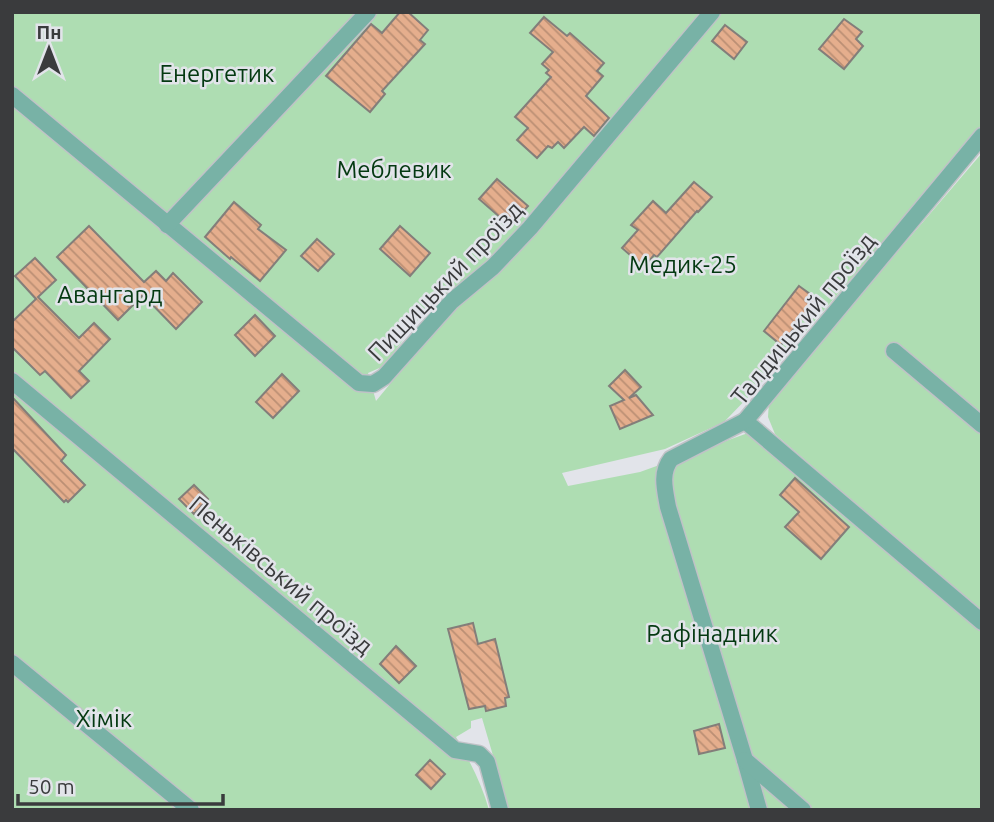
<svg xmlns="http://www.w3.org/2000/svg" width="994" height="822" viewBox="0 0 994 822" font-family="Ubuntu,sans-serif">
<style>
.garden{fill:#aeddb2}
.building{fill:url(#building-back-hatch);stroke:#837e7a;stroke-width:2}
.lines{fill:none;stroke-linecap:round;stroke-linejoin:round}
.lane-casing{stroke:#c0c2c7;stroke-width:19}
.lane{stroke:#78b2a6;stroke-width:16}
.labels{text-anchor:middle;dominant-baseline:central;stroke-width:5;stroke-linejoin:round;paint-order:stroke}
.park-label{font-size:24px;fill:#043911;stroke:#e2e4ea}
.street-label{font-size:24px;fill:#3a3b3d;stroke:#e2e4ea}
</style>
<defs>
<pattern id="building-back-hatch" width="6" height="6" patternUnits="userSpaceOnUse" patternTransform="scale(1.75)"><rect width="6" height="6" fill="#e5ae8d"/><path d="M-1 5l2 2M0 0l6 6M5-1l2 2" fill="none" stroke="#bb8f74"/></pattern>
</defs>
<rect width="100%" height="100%" fill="#e2e4ea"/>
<g class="garden">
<path d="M12,12H702L487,264L417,321L384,366L368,373L376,401L451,310L490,279L720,12H982V127L756,389L724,422L665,449L562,473L568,486L640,472L748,433L982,632V810H509L482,718L471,721V728L456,737C469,760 482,784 489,810H12Z"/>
<polygon points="982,153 982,613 775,434 768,417 769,402"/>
</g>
<g class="building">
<polygon points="400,12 408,12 428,30 420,40 425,44 382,91 385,94 370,112 326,76 371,24 382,33"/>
<polygon points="544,17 567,36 570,33 604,63 597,71 603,76 586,96 609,118 594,136 584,127 564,148 558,142 552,148 548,146 537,158 517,140 528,128 515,117 551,77 546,73 549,70 542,64 553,52 530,33"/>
<polygon points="844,19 862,32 856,39 863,46 844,69 819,49"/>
<polygon points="725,25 747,42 734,59 712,41"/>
<polygon points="497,179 528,206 510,226 479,199"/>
<polygon points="694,182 712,197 698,212 697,211 657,257 654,255 644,267 622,248 638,230 631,225 653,201 666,213"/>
<polygon points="234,202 261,225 258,229 286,250 260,281 231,257 230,259 205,237"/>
<polygon points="89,226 144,282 156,271 166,281 173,273 202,302 176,329 143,295 118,320 57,257"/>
<polygon points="400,226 430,253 410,276 380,249"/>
<polygon points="317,239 334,254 318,271 301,256"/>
<polygon points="35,258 56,280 38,297 79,338 94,323 110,339 79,371 89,381 71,398 45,371 40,375 12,347 12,322 36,299 15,276"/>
<polygon points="799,286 817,299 781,345 764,331"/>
<polygon points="255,315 275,336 255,356 235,335"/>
<polygon points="625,370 641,387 629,398 636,395 653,415 620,429 610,406 624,400 609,386"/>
<polygon points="282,374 299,391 273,418 256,402"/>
<polygon points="12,397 66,455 61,461 85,485 68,502 66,500 64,502 12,448"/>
<polygon points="795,478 849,527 821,559 785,527 799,512 780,495"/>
<polygon points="194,485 208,499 194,514 179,499"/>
<polygon points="473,623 478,644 495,639 509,697 505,698 506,706 486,711 485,706 469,709 448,629"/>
<polygon points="396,646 416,666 399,683 380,664"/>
<polygon points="719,724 725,748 699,754 694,731"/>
<polygon points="430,760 445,774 431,789 416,775"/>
</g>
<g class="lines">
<defs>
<g id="lane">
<polyline points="12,95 359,383 373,384 384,377 452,301 493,267 530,228 712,12"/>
<polyline points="982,136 745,421 982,622"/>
<polyline points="167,225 368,12"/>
<polyline points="894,351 982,425"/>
<polyline points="12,381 455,750 479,754 487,762 500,810"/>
<path d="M745,421L671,459C660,473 665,490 668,507L745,760L759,810"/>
<polyline points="12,663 191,810"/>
<polyline points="745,760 803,810"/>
</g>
</defs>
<use href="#lane" class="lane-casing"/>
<use href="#lane" class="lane"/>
</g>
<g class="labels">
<g class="park-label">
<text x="217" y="73">Енергетик</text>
<text x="394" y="169">Меблевик</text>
<text x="683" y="264">Медик-25</text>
<text x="110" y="294">Авангард</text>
<text x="712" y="633">Рафінадник</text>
<text x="104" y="718">Хімік</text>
</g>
<g class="street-label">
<text transform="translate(445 281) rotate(-46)">Пищицький проїзд</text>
<text transform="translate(803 319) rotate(-51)">Талдицький проїзд</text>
<text transform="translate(281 575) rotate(40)">Пеньківський проїзд</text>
</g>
</g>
<rect width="994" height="822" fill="none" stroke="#3a3b3d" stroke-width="28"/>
<g transform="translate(49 49)" stroke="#e2e4ea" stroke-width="5" paint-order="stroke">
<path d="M0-5L12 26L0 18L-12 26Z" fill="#3a3b3d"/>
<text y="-10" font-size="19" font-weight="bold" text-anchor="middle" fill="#3a3b3d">Пн</text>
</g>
<path d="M18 794v10h205v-10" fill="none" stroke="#3a3b3d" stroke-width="3.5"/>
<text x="28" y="794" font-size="21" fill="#3a3b3d" stroke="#e2e4ea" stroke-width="5" paint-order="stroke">50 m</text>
</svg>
